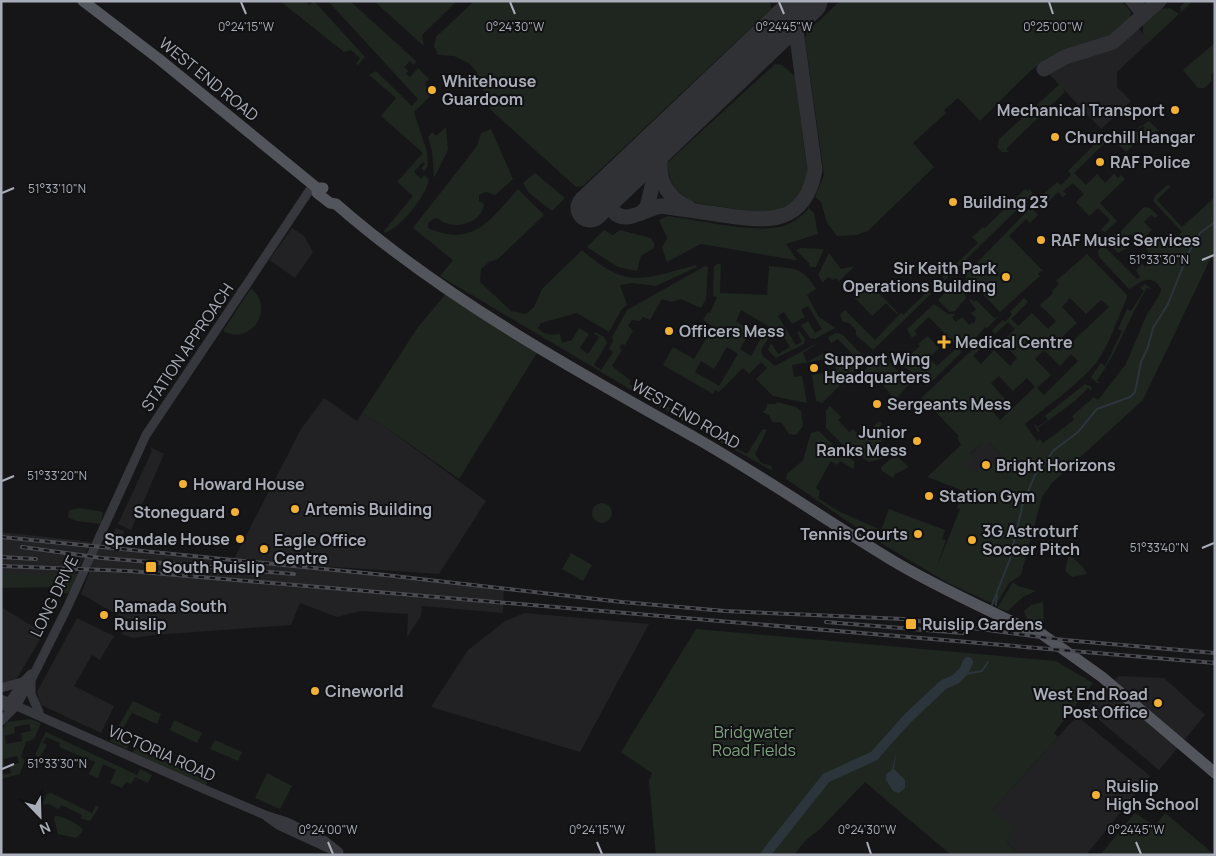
<svg xmlns="http://www.w3.org/2000/svg" width="1216" height="856" viewBox="0 0 1216 856" font-family="Manrope,sans-serif">
<style>
.built{fill:#222225}
.green{fill:#1e261f;fill-rule:evenodd}
.water{fill:#2c353c}
.lines{fill:none;stroke-linecap:round;stroke-linejoin:round}
.stream{stroke:#2c353c;stroke-width:2}
.river{stroke:#2c353c;stroke-width:10}
.taxiway{stroke:#303135;stroke-width:15}
.runway{stroke:#303135;stroke-width:39}
.tertiary{stroke:#37383d;stroke-width:9}
.primary{stroke:#53555c;stroke-width:11}
.rail-casing{stroke:#4a4c52;stroke-width:4}
.rail{stroke:#111113;stroke-width:2;stroke-dasharray:5.5;stroke-linecap:butt}
.ticks{fill:none;stroke:#a8adb8;stroke-width:2}
.poi-dot{fill:#f2b134;stroke:#111113;stroke-width:2}
.labels{text-anchor:middle;dominant-baseline:central;stroke-width:4;stroke-linejoin:round;paint-order:stroke}
.street-label{font-size:16px;fill:#a8adb8;stroke:#111113}
.poi-label{font-size:16px;font-weight:bold;fill:#a8adb8;stroke:#111113;text-anchor:start}
.park-label{font-size:16px;fill:#7fa381;stroke:#111113}
.ticks-label{font-size:12px;text-anchor:middle;fill:#a8adb8;stroke:#111113;stroke-width:4;stroke-linejoin:round;paint-order:stroke}
</style>
<rect width="100%" height="100%" fill="#161618"/>
<g class="built">
<polygon points="1129,19 1150,41 1117,72 1117,87 1131,101 1101,129 1040,64 1049,57 1064,51 1100,40 1116,32"/>
<polygon points="292,228 304,236 313,252 295,278 269,260"/>
<polygon points="324,398 357,421 362,413 387,428 486,501 439,574 261,562 504,587 503,613 422,606 421,616 407,637 408,614 361,611 337,617 300,603 291,625 155,635 133,638 122,634 128,621 81,594 100,545 103,543 104,535 114,532 116,528 124,531 122,547 234,559 301,429"/>
<polygon points="989,442 1002,456 979,490 966,465 971,454 982,443"/>
<polygon points="150,447 164,454 131,530 118,524 152,451"/>
<polygon points="1,532 91,542 72,581 1,583"/>
<polygon points="1,607 44,633 17,678 5,683 1,683"/>
<polygon points="525,613 649,624 580,752 431,707 468,650 505,621"/>
<polygon points="77,618 114,636 100,660 92,655 74,686 114,706 101,733 41,705 37,692"/>
<polygon points="1119,676 1164,678 1205,715 1159,770 1086,709"/>
<polygon points="1077,716 1150,776 1086,855 1021,855 1006,842 992,810"/>
</g>
<g class="green">
<polygon points="280,1 304,1 309,5 314,1 365,57 358,65 356,64 360,58 351,50 344,52"/>
<path d="M328,1H350L416,61L414,65L410,61L404,67L408,71L406,74L410,77L418,68L429,79L425,84L431,95L414,112L427,152L428,166L424,171L421,168L425,164L423,162L414,172L421,179L424,175L429,179C427,195 401,227 385,233L384,231L413,196L397,182L423,153L381,116L396,98L369,75L376,71L412,106L418,99Z"/>
<polygon points="374,1 457,1 422,35 424,46"/>
<polygon points="474,1 770,1 771,9 583,186 576,187 491,110 476,71 470,64 454,56 438,55 434,46 436,37"/>
<path d="M840,1H1122L1131,12C1124,44 1075,45 1051,56C1033,65 997,105 980,121L958,98L944,110L946,113L913,143L934,167L868,231L856,235L837,236L827,223L821,202L815,197L824,175L805,39L807,32Z"/>
<polygon points="1186,1 1193,1 1150,41 1143,34 1143,25 1161,9 1170,8 1179,14 1181,10 1180,7"/>
<polygon points="1215,43 1215,71 1211,75 1212,81 1204,88 1198,88 1183,70"/>
<polygon points="775,64 782,65 795,76 808,178 793,203 768,214 691,202 676,189 671,181 667,167 668,162"/>
<polygon points="1061,83 1067,83 1062,88 1065,92 1006,149 1009,152 1002,152 997,147 999,139"/>
<polygon points="1149,121 1160,132 1156,131 1147,139 1149,142 1148,143 1142,137 1126,152 1118,144 1125,142 1137,131 1139,133 1145,128 1143,126 1139,129 1138,128"/>
<polygon points="446,127 448,150 434,178 432,151 428,137 432,132 436,136"/>
<path d="M491,129L513,179L495,195L486,192L479,195V201L484,204C482,221 461,229 445,223C440,221 440,218 435,218L428,223V228C474,248 490,220 518,189L544,215L498,259L489,262L481,269L480,282L511,311L526,314L534,307L542,289L582,250C627,290 643,279 696,265L697,267L656,286L632,283L620,285L627,305L622,309L609,332L577,313L541,323L538,328C543,335 551,335 560,334L562,343L572,340L579,328L589,334L580,348L588,354L599,337L594,334L595,332L604,337L607,343L594,365L601,370L613,352L609,349L613,341L612,337L627,310L705,266L708,267L706,299L701,308L681,299L672,302L662,299L650,320L643,317L640,321L632,320L628,326L633,331L625,345L622,344L619,348L622,350L612,366L631,381L629,384L687,418L685,422L440,276L453,260L413,228L477,146L481,133Z"/>
<polygon points="1103,136 1109,139 1074,173 1086,185 1097,174 1105,183 1114,174 1118,178 1121,175 1125,179 1100,203 1117,221 1105,232 1101,230 1110,220 1098,208 1089,216 1076,202 1084,194 1073,183 1063,191 1066,194 1063,197 1058,192 1047,203 1043,199 1045,193 1057,182 1061,185 1071,175 1068,171"/>
<polygon points="535,173 565,198 552,211 529,193 523,183"/>
<path d="M1167,185L1171,186L1157,200L1182,227L1215,197V249L1143,400L1052,483L1042,497L1021,575L1009,583L996,605L948,583L869,536L786,479L787,474L803,460L811,433L819,431L835,447L855,462L853,469L840,461L837,465L831,461L816,488L820,491L818,498L838,511L881,530L889,509L945,530L942,539L946,540L936,569L960,509L957,508L964,491L927,477L961,445L957,438L959,436L923,399L918,403L917,402L978,344L981,345L988,335L991,338L973,356L981,364L994,350L1010,366L1017,358L1002,342L1015,329L1008,322L995,334L992,330L1003,320L1005,322L1012,314L1010,312L1024,298L1028,302L1011,319L1018,326L1032,313L1048,329L1056,321L1040,305L1053,293L1052,291L1059,284L1056,281L1087,254L1127,295V298C1116,321 1108,351 1090,370C1070,391 1047,406 1025,424L1037,441L1040,439L1043,443L1074,420L1072,416L1094,397L1098,400L1126,364L1146,316L1160,294L1161,289C1151,272 1141,282 1129,289L1099,257L1098,251L1103,246L1106,248L1137,279L1140,277L1136,271L1141,263L1145,267L1154,258L1146,249L1158,238L1167,246L1182,232L1153,201L1155,196ZM1070,298L1086,314L1101,300L1109,307L1070,344L1063,336L1077,323L1062,307ZM1044,350L1060,366L1071,354L1078,361L1044,395L1037,388L1051,375L1035,359ZM999,376L1013,391L1027,378L1035,387L1000,420L992,411L1005,399L991,383ZM989,442L1002,456L993,464L989,460L975,474L966,465L974,457L971,453L982,443L985,445Z"/>
<polygon points="1029,188 1033,194 945,280 942,277 978,243 972,237 983,227 985,228 1025,189 1028,192"/>
<polygon points="1031,207 1038,215 1030,223 1026,219 1009,236 1044,272 1041,271 1038,274 1040,276 1000,312 968,279 966,281 966,274"/>
<polygon points="1144,207 1150,208 1158,216 1155,218 1151,215 1144,222 1152,230 1139,242 1130,234 1121,242 1127,248 1118,253 1109,244 1109,239 1121,231"/>
<path d="M809,208L814,213L818,234L786,244L797,260H795L701,244L667,262L662,248L667,238L659,220L668,216C697,220 758,234 784,226C794,222 802,216 809,208Z"/>
<polygon points="604,230 613,235 620,230 651,238 654,243 654,248 641,256 637,271 618,267 587,247"/>
<polygon points="800,248 824,249 816,267 810,267 809,263 796,250"/>
<polygon points="829,253 841,269 855,266 839,281 836,278 833,280 828,277 823,282 825,286 818,275"/>
<path d="M717,264H721L720,293L767,295L769,266C794,269 802,266 816,289L807,295L819,317L835,328L815,339L810,338L801,325L808,321L815,333L822,329L808,306L801,310L805,317L792,324L784,312L778,316L796,345L802,342L797,332L799,331L805,339L804,344L776,358L768,350L771,343L778,354L790,347L778,327L774,329L761,350L763,356L775,366L821,341L803,353L807,362L823,353L826,359L792,365L794,377L802,376L807,403L773,396L756,379L767,368L761,362L749,374L743,368L719,392L715,390L713,394L663,365L673,347L694,359L713,327L703,320L708,312L710,313L717,297L713,296L714,267ZM741,310L768,326L751,356L740,349L751,330L736,321ZM727,347L738,354L719,386L695,372L701,361L714,369Z"/>
<polygon points="868,282 898,313 897,314 886,303 872,316 853,296"/>
<polygon points="953,284 958,284 965,292 966,298 955,311 950,312 938,300"/>
<path d="M1145,284L1152,289L1147,288C1128,318 1118,352 1097,380L1100,383H1097L1091,377L1101,363L1105,366L1122,331L1118,329L1127,309L1131,311L1144,291L1140,288Z"/>
<path d="M251,288C276,310 250,346 223,331Z"/>
<polygon points="449,290 540,348 459,479 387,428 362,413 418,327"/>
<polygon points="928,291 931,294 873,350 856,335 856,330 849,323 843,322 840,315 845,310 875,340 901,313 903,315"/>
<polygon points="971,299 974,302 976,300 994,318 998,317 987,328 985,327 970,345 967,343 960,350 962,352 927,386 916,375 900,364 920,346 918,344 928,336 939,348 929,358 937,366 958,347 929,317 914,331 917,334 912,338 907,329 934,304 948,314 956,314 952,317 956,322 962,317 969,325 972,323 974,324 976,318 969,311 972,313 976,309 969,300"/>
<polygon points="836,333 842,334 863,356 860,366 822,403 816,401 812,375 836,371 835,358 843,365 853,355 838,339 831,343 828,337"/>
<polygon points="882,355 910,383 895,400 873,373 862,380 858,376"/>
<polygon points="1085,384 1092,387 1091,391 1088,388 1075,401 1038,428 1040,432 1037,431 1034,423 1037,427 1048,420 1045,416"/>
<polygon points="777,402 796,407 801,411 803,426 796,435 789,434 782,423 772,422 769,415 762,412 766,409 767,404 776,404"/>
<path d="M830,406L841,417L838,420L849,432L853,429L862,438L879,421L882,424L879,428L886,434L879,445L883,449L888,445L890,450C885,459 878,460 869,462L841,443L826,428V410Z"/>
<polygon points="765,429 767,430 755,454 761,463 771,466 773,471 713,438 715,436 747,454 762,430"/>
<polygon points="895,455 909,467 895,474 893,478 881,470 881,467"/>
<circle cx="602" cy="513" r="10"/>
<polygon points="80,508 103,512 101,524 76,521 68,517 69,510"/>
<polygon points="571,553 592,565 583,581 562,569"/>
<polygon points="1069,554 1083,567 1087,574 1072,577 1065,571"/>
<polygon points="1,574 78,574 69,593 59,594 62,587 1,588"/>
<polygon points="1013,582 1018,586 1036,591 1023,597 1008,611 997,608"/>
<polygon points="1043,602 1044,624 1038,624 1027,619 1024,611 1031,605"/>
<polygon points="696,629 1056,661 1093,683 1054,733 1058,737 992,810 1015,830 1006,842 1021,855 951,855 865,782 820,829 805,841 794,855 656,855 649,781 652,773 621,752"/>
<polygon points="133,701 161,714 157,724 132,713 117,738 129,744 127,749 110,741"/>
<path d="M30,719L41,723L34,739L26,742L21,757L25,760L20,774L1,779V775L11,773L9,765L19,763L17,756L3,759L4,766H1V731L7,722ZM29,724L31,731L21,733L22,741L6,744L5,736L15,733L14,727Z"/>
<polygon points="174,720 202,733 197,743 170,730"/>
<polygon points="46,732 137,775 140,769 152,775 148,783 135,777 131,784 126,782 122,788 110,783 116,770 103,764 98,778 89,774 95,762 59,747 60,743 46,737 43,743 47,745 40,757 35,755"/>
<polygon points="215,740 242,752 238,761 210,749"/>
<polygon points="135,748 208,781 205,786 132,754"/>
<polygon points="267,773 292,786 280,809 255,798"/>
<polygon points="51,793 92,813 96,805 99,807 90,821 81,819 82,815 62,805 58,809 49,804 42,805 47,794"/>
<polygon points="1135,813 1155,826 1165,813 1215,855 1100,855"/>
<path d="M55,816C63,816 80,824 83,831L76,838L58,834L54,819Z"/>
</g>
<polygon class="water" points="896,752 894,769 905,780 905,788 899,793 893,791 886,780 886,774 892,770"/>
<g class="lines">
<g class="stream">
<polyline points="992,605 1010,559 1023,503 1035,475 1054,450 1078,432 1097,409 1130,397 1135,392 1141,362 1148,347 1153,328 1168,304 1188,254 1200,233 1215,222"/>
<polyline points="996,605 997,593"/>
<polyline points="960,675 982,671 988,662"/>
</g>
<polyline class="river" points="765,855 826,778 874,756 907,719 943,685 956,679 964,671 968,662"/>
<g class="taxiway">
<polyline points="1133,1 1144,14"/>
<polyline points="766,41 785,21 791,1"/>
<polyline points="1044,69 1065,57 1113,42 1159,1"/>
<path d="M667,134C655,166 656,191 689,208"/>
<path d="M610,189C607,198 606,204 613,211C625,226 647,208 661,206C682,209 702,212 723,215C768,222 805,225 815,170L795,23L803,6"/>
<polyline points="641,213 647,207 657,166"/>
</g>
<polyline class="runway" points="590,208 808,1"/>
<g class="tertiary">
<polyline points="31,681 31,694 39,712"/>
<polyline points="1,688 22,682"/>
<polyline points="1,699 206,790 265,815 287,822 324,840 339,852"/>
<polyline points="6,707 23,682 31,674"/>
<polyline points="1,721 16,706 32,678 67,608 146,435 313,185"/>
<polyline points="267,817 280,826 330,849"/>
</g>
<g class="primary">
<polyline points="83,1 159,59 317,188 323,188"/>
<path d="M317,188V193L330,203L336,204C441,296 572,369 694,437C761,475 824,519 890,559C936,587 985,608 1033,632H1039L1102,677L1215,773"/>
</g>
<defs>
<g id="rail">
<polyline points="1,537 385,575 622,602 725,611 903,619 1064,640 1215,653"/>
<polyline points="22,547 102,558 294,574"/>
<polyline points="1,557 36,559"/>
<polyline points="1,566 129,571 1215,663"/>
<polyline points="826,622 963,633"/>
</g>
</defs>
<use href="#rail" class="rail-casing"/>
<use href="#rail" class="rail"/>
</g>
<path class="ticks" d="M241,2L246,14M510,2L515,14M779,2L784,14M1049,2L1053,14M2,193L14,188M1202,260L1214,255M2,481L14,476M1202,548L1214,543M2,769L14,764M328,842L333,854M597,842L602,854M867,842L871,854M1136,842L1141,854"/>
<g class="poi-dot">
<circle cx="432" cy="90" r="5"/>
<circle cx="1175" cy="110" r="5"/>
<circle cx="1055" cy="137" r="5"/>
<circle cx="1100" cy="162" r="5"/>
<circle cx="953" cy="202" r="5"/>
<circle cx="1041" cy="240" r="5"/>
<circle cx="1006" cy="277" r="5"/>
<circle cx="669" cy="331" r="5"/>
<path d="M941.5 334.5h5v5h5v5h-5v5h-5v-5h-5v-5h5z"/>
<circle cx="814" cy="368" r="5"/>
<circle cx="877" cy="404" r="5"/>
<circle cx="917" cy="441" r="5"/>
<circle cx="986" cy="465" r="5"/>
<circle cx="183" cy="484" r="5"/>
<circle cx="929" cy="496" r="5"/>
<circle cx="295" cy="509" r="5"/>
<circle cx="235" cy="512" r="5"/>
<circle cx="918" cy="534" r="5"/>
<circle cx="240" cy="539" r="5"/>
<circle cx="972" cy="540" r="5"/>
<circle cx="264" cy="549" r="5"/>
<rect x="145" y="561" width="12" height="12" rx="2.5"/>
<circle cx="104" cy="615" r="5"/>
<rect x="905" y="618" width="12" height="12" rx="2.5"/>
<circle cx="315" cy="691" r="5"/>
<circle cx="1158" cy="703" r="5"/>
<circle cx="1096" cy="795" r="5"/>
</g>
<g class="labels">
<g class="street-label">
<text transform="translate(209 79) rotate(39)">WEST END ROAD</text>
<text transform="translate(187 347) rotate(-56)">STATION APPROACH</text>
<text transform="translate(686 414) rotate(30)">WEST END ROAD</text>
<text transform="translate(54 596) rotate(-64)">LONG DRIVE</text>
<text transform="translate(162 753) rotate(24)">VICTORIA ROAD</text>
</g>
<g class="poi-label">
<text x="442" y="81">Whitehouse<tspan x="442" dy="18">Guardoom</tspan></text>
<text x="1165" y="110" text-anchor="end">Mechanical Transport</text>
<text x="1065" y="137">Churchill Hangar</text>
<text x="1110" y="162">RAF Police</text>
<text x="963" y="202">Building 23</text>
<text x="1051" y="240">RAF Music Services</text>
<text x="996" y="268" text-anchor="end">Sir Keith Park<tspan x="996" dy="18">Operations Building</tspan></text>
<text x="679" y="331">Officers Mess</text>
<text x="955" y="342">Medical Centre</text>
<text x="824" y="359">Support Wing<tspan x="824" dy="18">Headquarters</tspan></text>
<text x="887" y="404">Sergeants Mess</text>
<text x="907" y="432" text-anchor="end">Junior<tspan x="907" dy="18">Ranks Mess</tspan></text>
<text x="996" y="465">Bright Horizons</text>
<text x="193" y="484">Howard House</text>
<text x="939" y="496">Station Gym</text>
<text x="305" y="509">Artemis Building</text>
<text x="225" y="512" text-anchor="end">Stoneguard</text>
<text x="982" y="531">3G Astroturf<tspan x="982" dy="18">Soccer Pitch</tspan></text>
<text x="908" y="534" text-anchor="end">Tennis Courts</text>
<text x="230" y="539" text-anchor="end">Spendale House</text>
<text x="274" y="540">Eagle Office<tspan x="274" dy="18">Centre</tspan></text>
<text x="162" y="567">South Ruislip</text>
<text x="114" y="606">Ramada South<tspan x="114" dy="18">Ruislip</tspan></text>
<text x="922" y="624">Ruislip Gardens</text>
<text x="325" y="691">Cineworld</text>
<text x="1148" y="694" text-anchor="end">West End Road<tspan x="1148" dy="18">Post Office</tspan></text>
<text x="1106" y="786">Ruislip<tspan x="1106" dy="18">High School</tspan></text>
</g>
<g class="park-label">
<text x="754" y="732">Bridgwater<tspan x="754" dy="18">Road Fields</tspan></text>
</g>
</g>
<g class="ticks-label">
<text x="246" y="31">0°24'15"W</text>
<text x="515" y="31">0°24'30"W</text>
<text x="784" y="31">0°24'45"W</text>
<text x="1053" y="31">0°25'00"W</text>
<text x="57" y="193">51°33'10"N</text>
<text x="1159" y="264">51°33'30"N</text>
<text x="57" y="480">51°33'20"N</text>
<text x="1159" y="552">51°33'40"N</text>
<text x="57" y="768">51°33'30"N</text>
<text x="328" y="834">0°24'00"W</text>
<text x="597" y="834">0°24'15"W</text>
<text x="867" y="834">0°24'30"W</text>
<text x="1136" y="834">0°24'45"W</text>
</g>
<rect width="1216" height="856" fill="none" stroke="#a8adb8" stroke-width="5"/>
<g transform="translate(40 816) rotate(157)" stroke="#111113" stroke-width="4" paint-order="stroke">
<path d="M0-4L9 19L0 12L-9 19Z" fill="#a8adb8"/>
<text y="-8" font-size="14" font-weight="bold" text-anchor="middle" fill="#a8adb8">N</text>
</g>
</svg>
